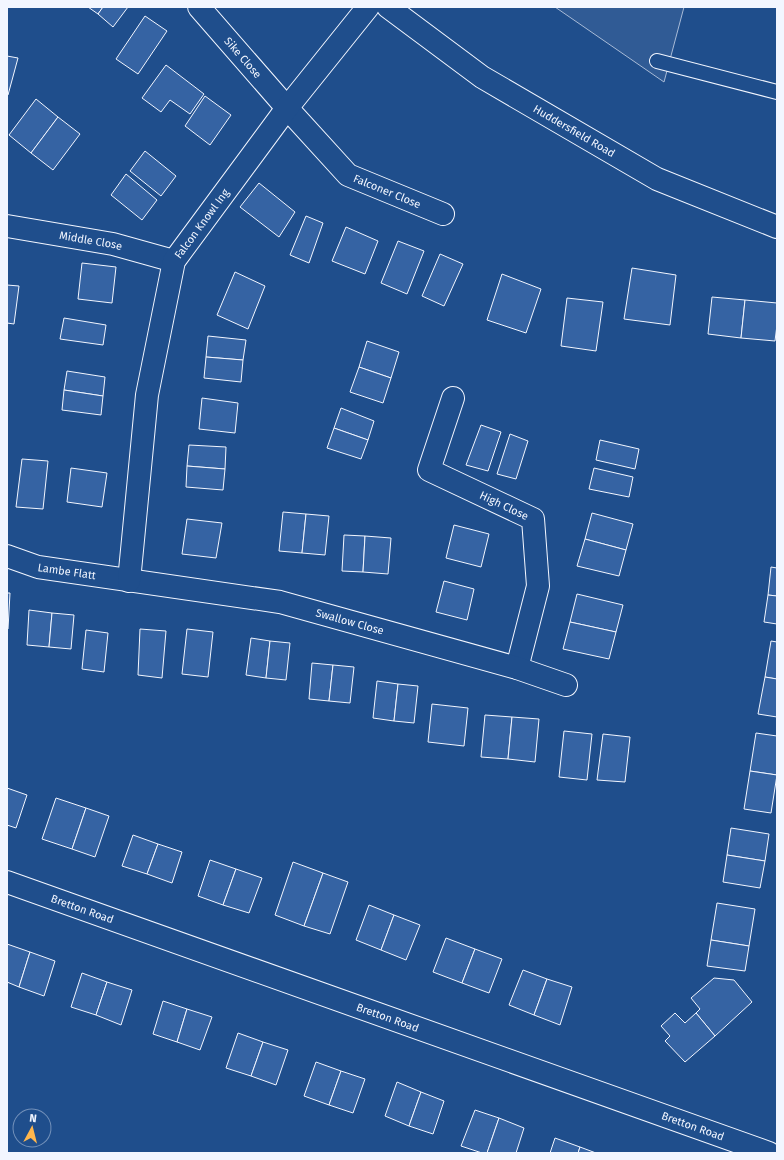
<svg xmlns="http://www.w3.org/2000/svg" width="784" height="1160" viewBox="0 0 784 1160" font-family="'Fira Sans',sans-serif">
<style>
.built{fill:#305b95;stroke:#a8bbd7}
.building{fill:#3563a3;stroke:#f2f6ff}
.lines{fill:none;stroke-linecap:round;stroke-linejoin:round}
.lane-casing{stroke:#f2f6ff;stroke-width:16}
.street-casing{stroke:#f2f6ff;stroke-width:24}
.highway-casing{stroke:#f2f6ff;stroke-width:24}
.lane{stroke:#1f4e8c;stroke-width:14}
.street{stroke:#1f4e8c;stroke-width:22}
.highway{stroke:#1f4e8c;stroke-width:22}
.labels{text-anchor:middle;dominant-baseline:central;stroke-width:3;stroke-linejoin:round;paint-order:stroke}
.street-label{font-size:11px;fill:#f2f6ff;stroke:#1f4e8c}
</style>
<rect width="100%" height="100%" fill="#1f4e8c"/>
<polygon class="built" points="555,7 684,7 664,82"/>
<g class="building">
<polygon points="88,7 103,7 98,14"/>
<polygon points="103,7 128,7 113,27 98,14"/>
<polygon points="145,16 167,31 138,74 116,59"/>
<polygon points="7,56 18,58 8,95 7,95"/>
<polygon points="166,65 204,94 190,114 170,100 161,112 142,98"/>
<polygon points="205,96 231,115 210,145 185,126"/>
<polygon points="36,99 58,117 31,153 9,135"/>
<polygon points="58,117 80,134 53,170 31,153"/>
<polygon points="145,151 176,176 161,196 130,171"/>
<polygon points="126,174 157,200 142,220 111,195"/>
<polygon points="259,183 295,212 279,237 240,207"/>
<polygon points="306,216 323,223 309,263 290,255"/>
<polygon points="346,227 378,241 365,274 332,261"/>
<polygon points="398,241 424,251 407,294 381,283"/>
<polygon points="440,254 463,264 444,306 422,296"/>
<polygon points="82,263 116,267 112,303 78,299"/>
<polygon points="632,268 676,275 670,325 624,319"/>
<polygon points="235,272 265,286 248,329 217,315"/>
<polygon points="502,274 541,289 526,333 487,320"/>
<polygon points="7,285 19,286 14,324 7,323"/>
<polygon points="712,297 745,300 741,338 708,334"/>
<polygon points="567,298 603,302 596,351 561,346"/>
<polygon points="745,300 777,303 777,325 775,341 741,338"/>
<polygon points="64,318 106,325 103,345 60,339"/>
<polygon points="208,336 246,340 243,360 206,357"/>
<polygon points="367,341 399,352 391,378 359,367"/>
<polygon points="206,357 243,360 241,382 204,378"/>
<polygon points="359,367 391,378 383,403 350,392"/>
<polygon points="67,371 105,377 103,396 64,390"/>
<polygon points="64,390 103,396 101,415 62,410"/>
<polygon points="202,398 238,403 235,433 199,429"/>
<polygon points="341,408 374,421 368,440 334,428"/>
<polygon points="481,425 501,432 488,471 466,465"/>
<polygon points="334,428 368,440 361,459 327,448"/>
<polygon points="510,434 528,441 516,479 497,474"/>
<polygon points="600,440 639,449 635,469 596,460"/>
<polygon points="189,445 226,447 225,469 187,466"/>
<polygon points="22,459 48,461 43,509 16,507"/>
<polygon points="187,466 225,469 223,490 186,487"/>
<polygon points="71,468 107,473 102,507 67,502"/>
<polygon points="594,468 633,477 629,497 589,489"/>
<polygon points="283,512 306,514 302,553 279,551"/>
<polygon points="592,513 633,524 626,550 585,539"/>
<polygon points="306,514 329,516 325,555 302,553"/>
<polygon points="187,519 222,523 216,558 182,554"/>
<polygon points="454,525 489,534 481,567 446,558"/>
<polygon points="344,535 365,536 363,572 342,571"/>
<polygon points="365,536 391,538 388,574 363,572"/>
<polygon points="585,539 626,550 619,576 577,566"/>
<polygon points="771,567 777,568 777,596 768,595"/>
<polygon points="444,581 474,589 467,620 436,612"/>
<polygon points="7,593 10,593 8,629 7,629"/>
<polygon points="577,594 623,605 616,632 570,622"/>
<polygon points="768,595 777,596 777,624 764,622"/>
<polygon points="29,610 52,613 49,647 27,645"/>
<polygon points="52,613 74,615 71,649 49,647"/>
<polygon points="570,622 616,632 609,659 563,649"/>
<polygon points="140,629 166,631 162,678 138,675"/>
<polygon points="187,629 213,632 208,677 182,674"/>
<polygon points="86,630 108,633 104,672 82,669"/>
<polygon points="251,638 270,641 266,678 246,675"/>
<polygon points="270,641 290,643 286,680 266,678"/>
<polygon points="771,641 777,642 777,679 765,677"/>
<polygon points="312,663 333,665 329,701 309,699"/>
<polygon points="333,665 354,667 350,703 329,701"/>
<polygon points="765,677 777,679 777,717 758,714"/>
<polygon points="377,681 398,684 394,721 373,718"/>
<polygon points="398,684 418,686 414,723 394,721"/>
<polygon points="432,704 468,708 464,746 428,742"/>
<polygon points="485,715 512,717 508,759 481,757"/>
<polygon points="512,717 539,719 535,762 508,759"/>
<polygon points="564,731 592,734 587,780 559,777"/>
<polygon points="756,733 777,736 777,775 750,771"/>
<polygon points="603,734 630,737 625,782 597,780"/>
<polygon points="750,771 777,775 771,813 744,809"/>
<polygon points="7,788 27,795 16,828 7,825"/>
<polygon points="56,798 86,808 72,849 42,839"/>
<polygon points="86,808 109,816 95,857 72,849"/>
<polygon points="731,828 769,834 765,861 727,855"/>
<polygon points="133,835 158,844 147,874 122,866"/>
<polygon points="158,844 182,852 172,883 147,874"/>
<polygon points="727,855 765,861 760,888 723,882"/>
<polygon points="210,860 236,869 223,905 198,896"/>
<polygon points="293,862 323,873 304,926 275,915"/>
<polygon points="236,869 262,878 249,913 223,905"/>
<polygon points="323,873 348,882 330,934 304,926"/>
<polygon points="717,903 755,909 749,946 711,940"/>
<polygon points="369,905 394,915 381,950 356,940"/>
<polygon points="394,915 420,925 406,960 381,950"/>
<polygon points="446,938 475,949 462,983 433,972"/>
<polygon points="711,940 749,946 745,971 707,966"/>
<polygon points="7,944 30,952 19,987 7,982"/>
<polygon points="475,949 502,959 489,993 462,983"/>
<polygon points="30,952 55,961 44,996 19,987"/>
<polygon points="523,970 547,979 534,1015 509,1005"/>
<polygon points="82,973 107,982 96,1015 71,1007"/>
<polygon points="714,978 734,980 752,1002 715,1036 696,1013 700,1009 691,998"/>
<polygon points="547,979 572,987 560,1025 534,1015"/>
<polygon points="107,982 132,990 121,1025 96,1015"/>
<polygon points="163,1001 187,1009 177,1042 153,1034"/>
<polygon points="187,1009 212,1017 200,1050 177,1042"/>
<polygon points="675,1013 685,1023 696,1013 715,1036 685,1062 665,1041 670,1036 661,1026"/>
<polygon points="238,1033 263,1042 251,1076 226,1068"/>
<polygon points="263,1042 288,1050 276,1085 251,1076"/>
<polygon points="316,1062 341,1071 329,1105 304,1096"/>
<polygon points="341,1071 365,1079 353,1113 329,1105"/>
<polygon points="397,1082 421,1092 409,1126 385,1116"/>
<polygon points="421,1092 444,1101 433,1134 409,1126"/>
<polygon points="475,1110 499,1118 487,1153 482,1153 461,1146"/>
<polygon points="499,1118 524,1128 516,1153 487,1153"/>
<polygon points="555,1138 580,1147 578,1153 550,1153"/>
<polygon points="580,1147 596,1153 578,1153"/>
</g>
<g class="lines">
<defs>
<polyline id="lane" points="657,61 777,92"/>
<g id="street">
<path id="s1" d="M199,7L287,108L348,175L443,214"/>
<path id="s2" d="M7,226L113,244L174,261"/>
<path id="s3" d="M453,398L429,470L533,519L538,586L517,668"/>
<path id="s4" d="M7,556L38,567L280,602L517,668L566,685"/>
<path id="s5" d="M129,581L147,395L174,261L287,108L368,7"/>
<path id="s6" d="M7,882L769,1153"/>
</g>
<g id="highway">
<path id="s7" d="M388,7L482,77L657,179L777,227"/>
</g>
</defs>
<use href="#lane" class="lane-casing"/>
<use href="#street" class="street-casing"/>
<use href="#highway" class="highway-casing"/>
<use href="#lane" class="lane"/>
<use href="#street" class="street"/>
<use href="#highway" class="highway"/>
</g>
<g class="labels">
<g class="street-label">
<text stroke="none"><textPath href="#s1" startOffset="67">Sike Close</textPath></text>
<text stroke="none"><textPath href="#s7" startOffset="224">Huddersfield Road</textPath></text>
<text stroke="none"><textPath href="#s1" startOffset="267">Falconer Close</textPath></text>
<text stroke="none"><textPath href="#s5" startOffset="370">Falcon Knowl Ing</textPath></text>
<text stroke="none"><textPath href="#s2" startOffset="85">Middle Close</textPath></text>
<text stroke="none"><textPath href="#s3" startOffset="159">High Close</textPath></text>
<text stroke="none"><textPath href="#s4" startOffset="62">Lambe Flatt</textPath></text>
<text stroke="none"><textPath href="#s4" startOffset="350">Swallow Close</textPath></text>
<text stroke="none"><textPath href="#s6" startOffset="80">Bretton Road</textPath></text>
<text stroke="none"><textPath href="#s6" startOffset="404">Bretton Road</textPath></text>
<text stroke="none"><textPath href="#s6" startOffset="728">Bretton Road</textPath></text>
</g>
</g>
<rect width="784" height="1160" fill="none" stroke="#f2f6ff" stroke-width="16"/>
<g transform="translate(32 1128) rotate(7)"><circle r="19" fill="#1f4e8c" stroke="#7391ba"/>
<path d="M0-3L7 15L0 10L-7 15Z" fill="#ffb74d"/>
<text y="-6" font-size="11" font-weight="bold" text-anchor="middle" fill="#f2f6ff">N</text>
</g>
</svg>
